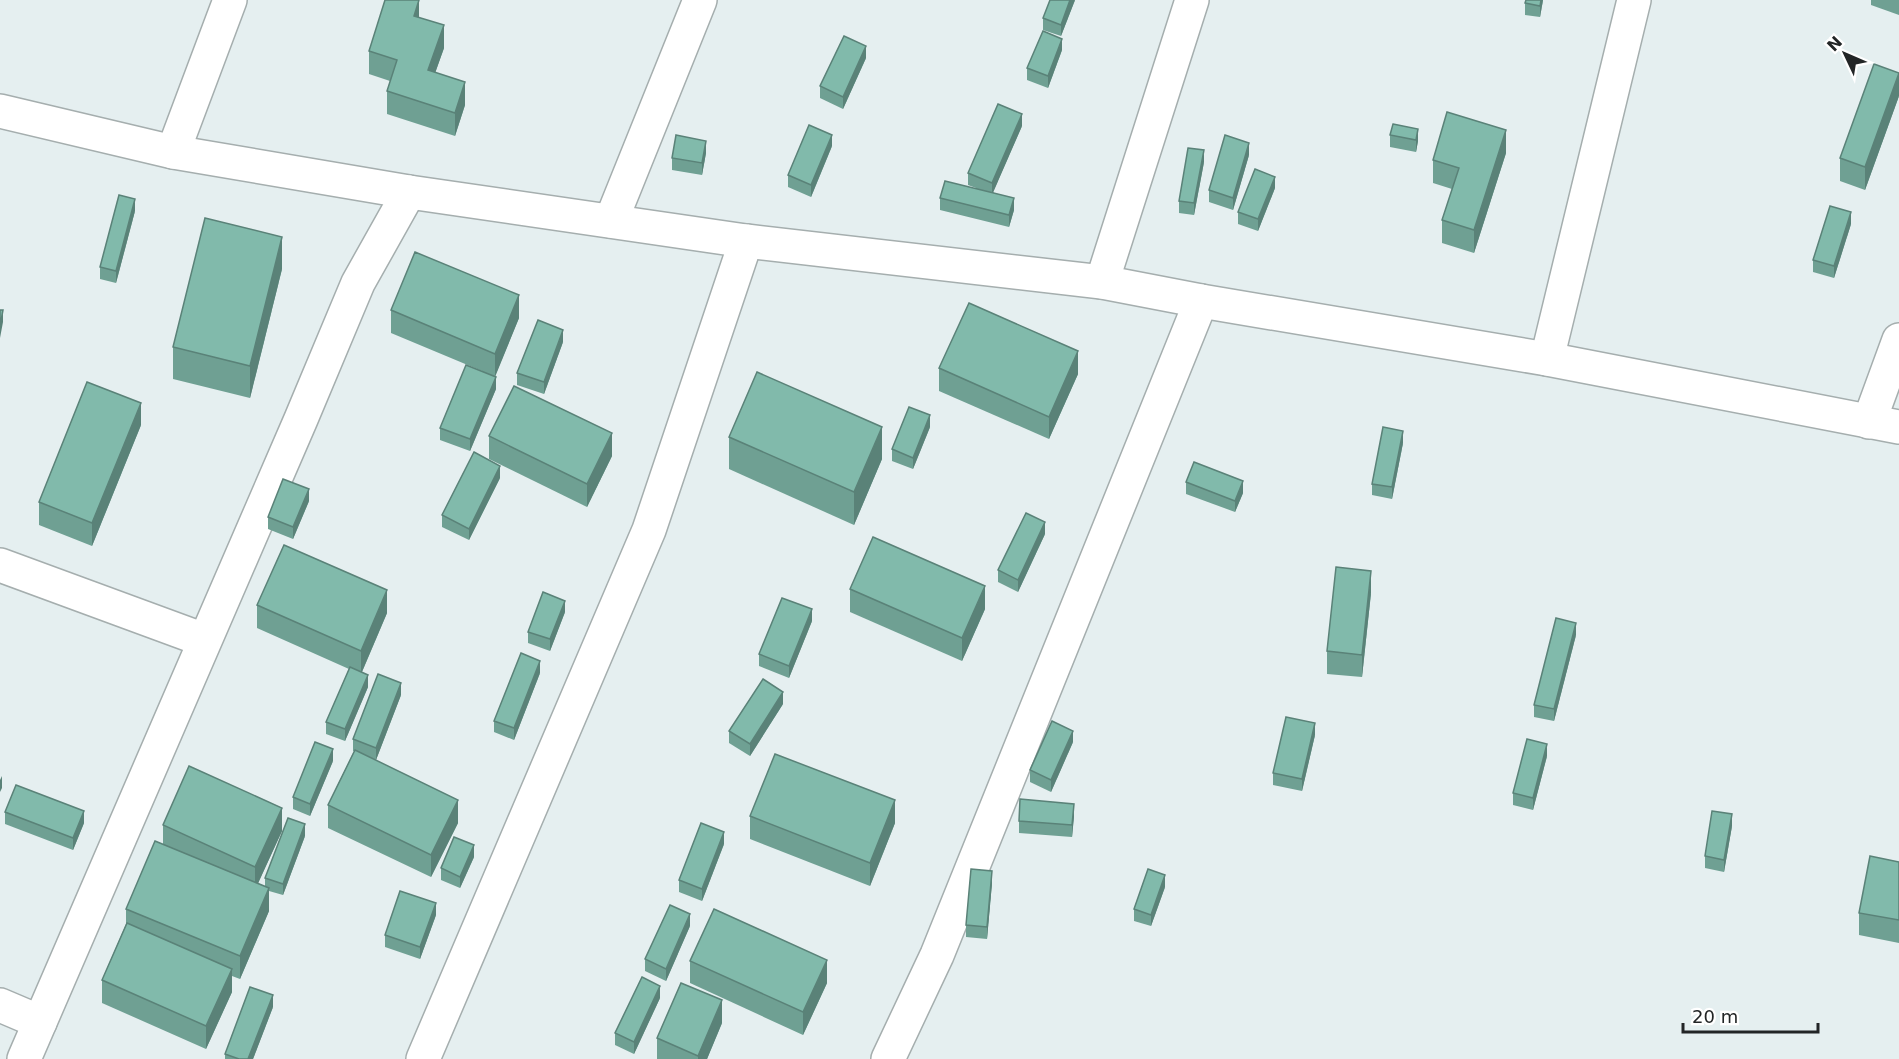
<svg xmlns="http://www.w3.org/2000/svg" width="1899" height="1059" viewBox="0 0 1899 1059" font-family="'DejaVu Sans',sans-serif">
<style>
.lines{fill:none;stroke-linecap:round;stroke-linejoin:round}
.minor-casing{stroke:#a5aeae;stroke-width:36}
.minor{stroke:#fff;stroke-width:33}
.wall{fill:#6fa093}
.shaded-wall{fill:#5a8278}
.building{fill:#81baab;stroke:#5a8278;stroke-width:1.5}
</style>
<rect width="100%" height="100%" fill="#e5eff0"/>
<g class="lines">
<defs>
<g id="minor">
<polyline points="0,111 173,152 409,192 746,241 1102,282 1201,301 1547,359 1899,427"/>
<polyline points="173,152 230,0"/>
<polyline points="611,221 700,0"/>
<polyline points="1102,282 1192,0"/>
<polyline points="1547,359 1634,0"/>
<polyline points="1869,422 1899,340"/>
<polyline points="0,565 204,640"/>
<polyline points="0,1005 40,1022"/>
<polyline points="24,1059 301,419 358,283 409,192"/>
<polyline points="423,1059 649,530 746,241"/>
<polyline points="888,1059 937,955 1201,301"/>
</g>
</defs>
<use href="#minor" class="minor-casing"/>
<use href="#minor" class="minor"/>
</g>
<g class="wall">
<polygon points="1075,0 1061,36 1043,30 1043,18"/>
<polygon points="1543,0 1540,17 1525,15 1525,3"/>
<polygon points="1871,0 1899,0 1899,15 1871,5"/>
<polygon points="419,17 444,48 435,73 465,105 455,136 387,114 387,91 390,81 369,74 369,51"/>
<polygon points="1062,50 1048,88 1027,80 1027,68"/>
<polygon points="866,58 843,109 820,98 820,86"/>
<polygon points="1899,96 1865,190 1840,181 1840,158"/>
<polygon points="1022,126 993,192 1014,210 1009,227 940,210 940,198 976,188 968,185 968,173"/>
<polygon points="1418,129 1418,141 1416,152 1390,147 1390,135"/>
<polygon points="832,146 811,197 788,187 788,175"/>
<polygon points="706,153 702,175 672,170 672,158"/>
<polygon points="1506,153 1474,253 1442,243 1442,220 1452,189 1433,183 1433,160"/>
<polygon points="1249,155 1233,210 1209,202 1209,190"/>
<polygon points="1204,162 1194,215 1179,213 1179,201"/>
<polygon points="1275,188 1258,231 1238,224 1238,212"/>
<polygon points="135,211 116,283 100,279 100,267"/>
<polygon points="1851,224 1834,278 1813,272 1813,260"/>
<polygon points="282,269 250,398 173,379 173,347"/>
<polygon points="391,310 519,318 495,376 496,389 470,451 440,440 440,428 482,371 391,333"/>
<polygon points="563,342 544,394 517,385 517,373"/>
<polygon points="939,368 1078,374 1049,439 939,391"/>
<polygon points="141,425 92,546 39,525 39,502"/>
<polygon points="930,427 913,469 892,461 892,449"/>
<polygon points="489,436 612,456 587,507 489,459"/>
<polygon points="729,437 882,459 854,525 729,469"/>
<polygon points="1403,443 1392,499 1372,495 1372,484"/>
<polygon points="500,478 469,540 442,527 442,515"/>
<polygon points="1186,482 1243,493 1235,512 1186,494"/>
<polygon points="309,501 293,539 268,529 268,517"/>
<polygon points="1045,534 1018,592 998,582 998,570"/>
<polygon points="850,589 985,609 962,661 850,612"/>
<polygon points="1371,593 1362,677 1327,674 1327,651"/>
<polygon points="257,605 387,613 362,672 368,687 345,741 326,734 326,722 349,669 257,628"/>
<polygon points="565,612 550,651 528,643 528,632"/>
<polygon points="812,621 789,678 759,666 759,654"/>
<polygon points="1576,635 1554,721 1534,717 1534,705"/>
<polygon points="540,673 514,740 494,732 494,721"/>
<polygon points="401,695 376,760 367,756 458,823 431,877 328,828 328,805 354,751 353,751 353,739"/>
<polygon points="783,704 750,756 729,743 729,731"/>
<polygon points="1315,735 1302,791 1273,785 1273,773"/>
<polygon points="1073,742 1051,792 1030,782 1030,770"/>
<polygon points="1547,756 1533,810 1513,805 1513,793"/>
<polygon points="333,761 310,816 293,809 293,797"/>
<polygon points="5,812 84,823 73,850 5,824"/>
<polygon points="750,816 895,823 870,886 750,839"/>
<polygon points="1074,816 1072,837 1019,833 1019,821"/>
<polygon points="163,825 282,831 258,883 265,887 265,878 305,836 283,895 269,891 269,911 240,979 232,976 232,992 206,1049 102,1003 102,980 126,924 126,909 163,844"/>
<polygon points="1732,826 1724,872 1705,868 1705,856"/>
<polygon points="724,844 702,901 679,892 679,880"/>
<polygon points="474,857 460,888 441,880 441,868"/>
<polygon points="1899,862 1899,943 1859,935 1859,913"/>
<polygon points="992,883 987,939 966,937 966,925"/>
<polygon points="1165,887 1151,926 1134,921 1134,909"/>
<polygon points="436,915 420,959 385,947 385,935"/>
<polygon points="690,926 666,981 645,971 645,959"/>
<polygon points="690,961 827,983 803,1035 690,983"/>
<polygon points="660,998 634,1054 615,1045 615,1033"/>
<polygon points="273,1007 253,1059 225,1059 225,1054"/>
<polygon points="722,1023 707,1059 657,1059 657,1038"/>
</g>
<g class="shaded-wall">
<polygon points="419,0 419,23 414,16"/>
<polygon points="1070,0 1075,0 1061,36 1061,25"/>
<polygon points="1541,0 1543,0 1540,17 1540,6"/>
<polygon points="444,25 444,48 428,93 428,70"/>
<polygon points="1062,39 1062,50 1048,88 1048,76"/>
<polygon points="866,46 866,58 843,109 843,97"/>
<polygon points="1899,73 1899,96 1865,190 1865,167"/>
<polygon points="465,82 465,105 455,136 455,113"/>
<polygon points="1022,114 1022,126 992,195 992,183"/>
<polygon points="1418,129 1418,141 1416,152 1416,140"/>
<polygon points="1506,130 1506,153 1474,253 1474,230"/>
<polygon points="832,135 832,146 811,197 811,185"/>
<polygon points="706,141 706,153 702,175 702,163"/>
<polygon points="1249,143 1249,155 1233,210 1233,198"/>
<polygon points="1204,150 1204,162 1194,215 1194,203"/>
<polygon points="1275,177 1275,188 1258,231 1258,219"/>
<polygon points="1014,198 1014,210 1009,227 1009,215"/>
<polygon points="135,199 135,211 116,283 116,271"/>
<polygon points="1851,212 1851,224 1834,278 1834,266"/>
<polygon points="282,237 282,269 250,398 250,366"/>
<polygon points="519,295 519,318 495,377 495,354"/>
<polygon points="3,310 3,322 0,338 0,326"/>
<polygon points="563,330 563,342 544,394 544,382"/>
<polygon points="1078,351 1078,374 1049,439 1049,417"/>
<polygon points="496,377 496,389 470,451 470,439"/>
<polygon points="141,403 141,425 92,546 92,523"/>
<polygon points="930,415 930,427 913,469 913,458"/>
<polygon points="882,427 882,459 854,525 854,492"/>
<polygon points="1403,431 1403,443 1392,499 1392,487"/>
<polygon points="612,433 612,456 587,507 587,484"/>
<polygon points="500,466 500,478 469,540 469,529"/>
<polygon points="1243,481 1243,493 1235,512 1235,501"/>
<polygon points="309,489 309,501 293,539 293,527"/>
<polygon points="1045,522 1045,534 1018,592 1018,580"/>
<polygon points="1371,571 1371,593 1362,677 1362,655"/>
<polygon points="985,586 985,609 962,661 962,638"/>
<polygon points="387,590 387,613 361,674 361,651"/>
<polygon points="565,601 565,612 550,651 550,639"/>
<polygon points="812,609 812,621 789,678 789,666"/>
<polygon points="1576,623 1576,635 1554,721 1554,709"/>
<polygon points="540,661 540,673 514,740 514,728"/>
<polygon points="368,675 368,687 345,741 345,729"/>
<polygon points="401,683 401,695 376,760 376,748"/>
<polygon points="783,692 783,704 750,756 750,744"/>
<polygon points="1315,723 1315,735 1302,791 1302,779"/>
<polygon points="1073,731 1073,742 1051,792 1051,780"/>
<polygon points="1547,744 1547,756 1533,810 1533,798"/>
<polygon points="333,749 333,761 310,816 310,804"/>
<polygon points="2,776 2,788 0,792 0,780"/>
<polygon points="458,800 458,823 431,877 431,855"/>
<polygon points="895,800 895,823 870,886 870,863"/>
<polygon points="1074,804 1074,816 1072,837 1072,825"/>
<polygon points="282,808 282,831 255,890 255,867"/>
<polygon points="84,811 84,823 73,850 73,838"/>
<polygon points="1732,814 1732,826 1724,872 1724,860"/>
<polygon points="305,824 305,836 283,895 283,884"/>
<polygon points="724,832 724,844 702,901 702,889"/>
<polygon points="474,845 474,857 460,888 460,877"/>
<polygon points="992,871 992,883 987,939 987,927"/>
<polygon points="1165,875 1165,887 1151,926 1151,915"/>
<polygon points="269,888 269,911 240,979 240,956"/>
<polygon points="436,903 436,915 420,959 420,947"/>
<polygon points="690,914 690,926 666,981 666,969"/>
<polygon points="827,960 827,983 803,1035 803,1012"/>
<polygon points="232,969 232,992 206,1049 206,1026"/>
<polygon points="660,986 660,998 634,1054 634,1042"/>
<polygon points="273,995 273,1007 253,1059 248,1059"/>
<polygon points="722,1000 722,1023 707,1059 698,1059 698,1056"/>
</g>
<g class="building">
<polygon points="385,0 419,0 414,16 444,25 428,70 465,82 455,113 387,91 397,60 369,51"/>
<polygon points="1050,0 1070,0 1061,25 1043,18"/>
<polygon points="1526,0 1541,0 1540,6 1525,3"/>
<polygon points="1043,31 1062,39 1048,76 1027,68"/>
<polygon points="844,36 866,46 843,97 820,86"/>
<polygon points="1874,64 1899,73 1865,167 1840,158"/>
<polygon points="998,104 1022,114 992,183 968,173"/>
<polygon points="1447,112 1506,130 1474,230 1442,220 1459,168 1433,160"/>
<polygon points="1393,124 1418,129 1416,140 1390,135"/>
<polygon points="809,125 832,135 811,185 788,175"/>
<polygon points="676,135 706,141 702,163 672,158"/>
<polygon points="1225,135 1249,143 1233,198 1209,190"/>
<polygon points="1188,148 1204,150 1194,203 1179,201"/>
<polygon points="1255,169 1275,177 1258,219 1238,212"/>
<polygon points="945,181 1014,198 1009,215 940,198"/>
<polygon points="119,195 135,199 116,271 100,267"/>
<polygon points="1830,206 1851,212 1834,266 1813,260"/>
<polygon points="205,218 282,237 250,366 173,347"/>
<polygon points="415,252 519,295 495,354 391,310"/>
<polygon points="969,303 1078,351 1049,417 939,368"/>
<polygon points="0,310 3,310 0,326"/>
<polygon points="538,320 563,330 544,382 517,373"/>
<polygon points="466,365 496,377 470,439 440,428"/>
<polygon points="757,372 882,427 854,492 729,437"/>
<polygon points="87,382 141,403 92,523 39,502"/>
<polygon points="514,386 612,433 587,484 489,436"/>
<polygon points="909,407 930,415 913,458 892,449"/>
<polygon points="1383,427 1403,431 1392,487 1372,484"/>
<polygon points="474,452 500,466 469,529 442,515"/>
<polygon points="1194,462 1243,481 1235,501 1186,482"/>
<polygon points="283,479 309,489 293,527 268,517"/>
<polygon points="1026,513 1045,522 1018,580 998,570"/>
<polygon points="873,537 985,586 962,638 850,589"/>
<polygon points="284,545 387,590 361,651 257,605"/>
<polygon points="1336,567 1371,571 1362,655 1327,651"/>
<polygon points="543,592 565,601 550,639 528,632"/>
<polygon points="782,598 812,609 789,666 759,654"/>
<polygon points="1556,618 1576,623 1554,709 1534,705"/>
<polygon points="521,653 540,661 514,728 494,721"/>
<polygon points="350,667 368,675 345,729 326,722"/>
<polygon points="378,674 401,683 376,748 353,739"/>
<polygon points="763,679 783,692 750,744 729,731"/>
<polygon points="1286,717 1315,723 1302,779 1273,773"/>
<polygon points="1052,721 1073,731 1051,780 1030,770"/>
<polygon points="1527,739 1547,744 1533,798 1513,793"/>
<polygon points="315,742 333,749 310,804 293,797"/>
<polygon points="355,750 458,800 431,855 328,805"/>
<polygon points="775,754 895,800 870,863 750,816"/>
<polygon points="189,766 282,808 255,867 163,825"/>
<polygon points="16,785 84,811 73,838 5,812"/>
<polygon points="1020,799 1074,804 1072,825 1019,821"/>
<polygon points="1712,811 1732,814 1724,860 1705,856"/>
<polygon points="288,818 305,824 283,884 265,878"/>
<polygon points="701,823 724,832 702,889 679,880"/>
<polygon points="454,837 474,845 460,877 441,868"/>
<polygon points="155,841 269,888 240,956 126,909"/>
<polygon points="1870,856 1899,862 1899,920 1859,913"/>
<polygon points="971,869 992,871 987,927 966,925"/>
<polygon points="1148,869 1165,875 1151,915 1134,909"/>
<polygon points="400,891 436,903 420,947 385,935"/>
<polygon points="670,905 690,914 666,969 645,959"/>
<polygon points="714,909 827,960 803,1012 690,961"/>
<polygon points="127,923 232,969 206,1026 102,980"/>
<polygon points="642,977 660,986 634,1042 615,1033"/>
<polygon points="681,983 722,1000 698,1056 657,1038"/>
<polygon points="250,987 273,995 248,1059 239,1059 225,1054"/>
</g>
<g transform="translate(1845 54) rotate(314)" stroke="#ffffff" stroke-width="4.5" paint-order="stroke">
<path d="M0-4.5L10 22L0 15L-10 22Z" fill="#222526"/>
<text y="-9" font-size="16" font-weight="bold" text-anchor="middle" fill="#222526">N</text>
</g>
<path d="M1683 1023v9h135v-9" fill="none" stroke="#222526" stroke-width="3"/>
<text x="1692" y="1023" font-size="18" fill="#222526" stroke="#ffffff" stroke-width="4.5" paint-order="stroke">20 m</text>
</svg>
